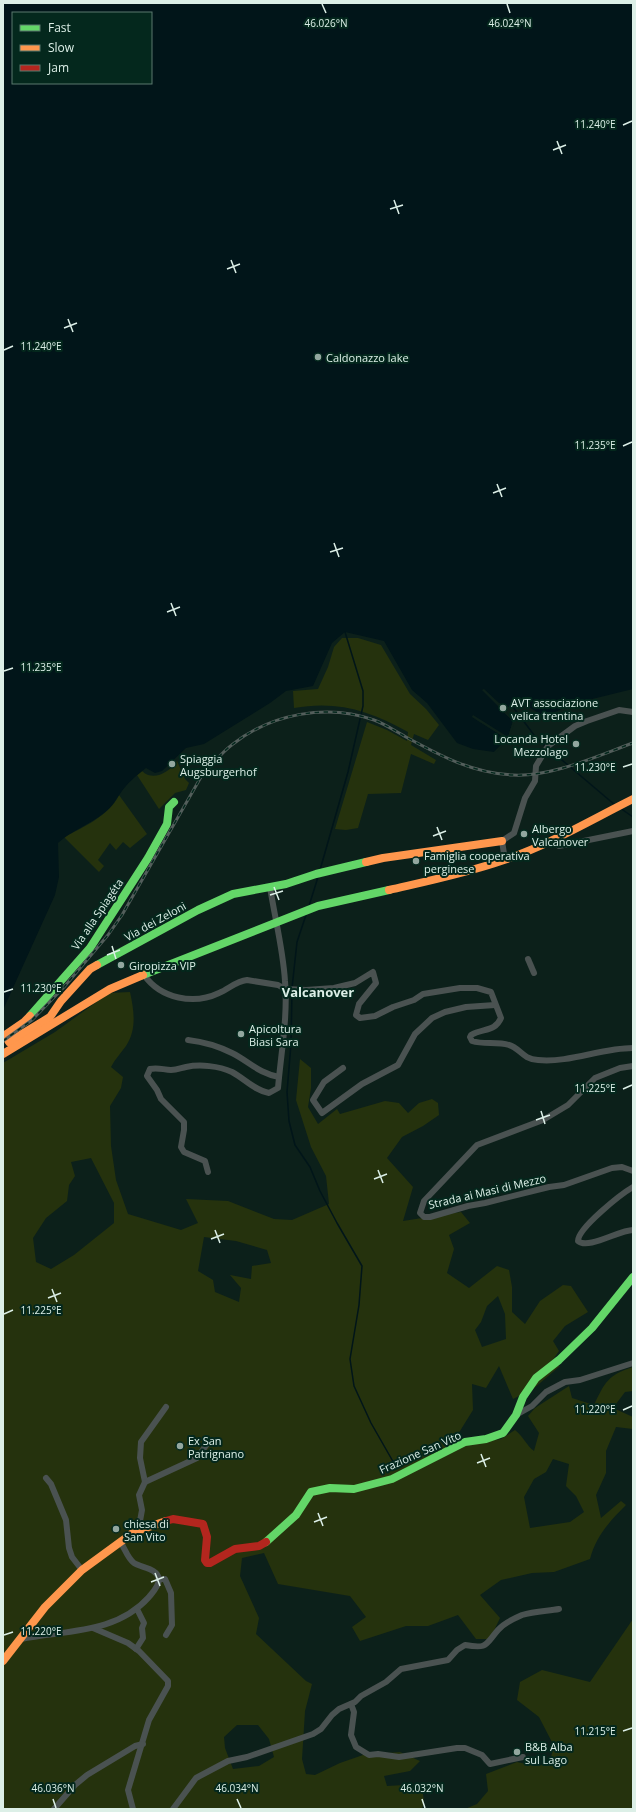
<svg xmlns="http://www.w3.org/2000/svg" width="636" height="1812" viewBox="0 0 636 1812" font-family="'Open Sans',sans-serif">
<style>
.green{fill:#25320d;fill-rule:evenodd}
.water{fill:#011519;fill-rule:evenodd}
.pier{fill:#0c201a}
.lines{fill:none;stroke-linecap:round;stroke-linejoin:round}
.stream{stroke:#011519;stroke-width:1.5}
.street{stroke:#4a5251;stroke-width:6}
.fast{stroke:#63d668;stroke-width:8}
.slow{stroke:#ff974d;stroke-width:8}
.jam{stroke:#b3261e;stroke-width:8}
.rail-casing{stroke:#535e5b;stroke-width:3}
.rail{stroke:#04281d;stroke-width:1.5;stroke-dasharray:4.5;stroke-linecap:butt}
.ticks{fill:none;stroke:#dcefe7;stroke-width:1.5}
.poi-dot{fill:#93a79f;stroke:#04281d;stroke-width:1.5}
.labels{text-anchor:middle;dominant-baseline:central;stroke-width:4;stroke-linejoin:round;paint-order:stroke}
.poi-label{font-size:11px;fill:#dcefe7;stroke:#04281d;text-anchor:start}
.street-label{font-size:11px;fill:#dcefe7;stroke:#04281d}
.quarter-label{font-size:13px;font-weight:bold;fill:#dcefe7;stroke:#04281d}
.ticks-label{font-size:10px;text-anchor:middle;fill:#dcefe7;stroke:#04281d;stroke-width:4;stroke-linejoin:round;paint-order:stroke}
</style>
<rect width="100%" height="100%" fill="#0c201a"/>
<g class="green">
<path d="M342,638H358L381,645L410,694L426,709L439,725L428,740L414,734L411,745L436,760L434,764L411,754L401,793L368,794L358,828L346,830L335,829L367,722L387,730L407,741L408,732C371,711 337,700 294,708L293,691L318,689L328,667L334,647Z"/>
<path d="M177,761L185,779L189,783L186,790L175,793L159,809L137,775L142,771C153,782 170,772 177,761Z"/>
<path d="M119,795L147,834L130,848L123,842L116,850L110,843L98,860L104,866L99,872L64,837C82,828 110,815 119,795Z"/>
<path d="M130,992C134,1010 137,1030 126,1046C121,1053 115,1059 111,1067L123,1077L121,1088L110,1106L111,1146L116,1180L128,1214L181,1230L198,1223L186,1199L228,1201L274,1219L292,1220L329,1204L326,1176L311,1147L296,1100L300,1059L311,1068V1088L308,1107L318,1124L337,1109L340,1114L385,1101L399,1103L408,1113L419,1103L432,1099L438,1103L439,1115L423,1126L402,1137L387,1158L413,1187L403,1221L461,1212L470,1223L449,1235L454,1249L447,1273L469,1288L497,1266L509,1270L512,1287V1312L525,1324L540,1301L563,1285L571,1286L588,1312L565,1326L553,1341L559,1351L550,1364L560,1366L533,1389L513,1399L499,1366L486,1388L472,1384L473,1410L450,1447L501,1439L515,1430C524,1437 526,1445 534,1451L539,1433L528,1416L535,1408L569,1386L572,1398L594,1405C605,1382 608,1375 633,1367V1391L625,1392L613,1408L633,1417V1429L616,1427L606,1451V1473L596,1495L601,1518L621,1501L626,1505C610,1521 596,1536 590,1559L554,1572L532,1573L501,1580L480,1595L500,1618L490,1639H476L458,1615L428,1626H406L360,1641L352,1627L366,1617L350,1596L278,1584L264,1553L242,1558L240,1576L259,1618L256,1634L306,1681L312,1684L305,1711L302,1759L306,1774L315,1775L340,1763L363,1755L400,1752L420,1761L410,1771L384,1776L387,1786L405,1785L422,1788L424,1801L422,1809H3V1063L55,1032L109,993ZM91,1158L114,1203V1223L74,1255L51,1269L36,1262L33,1238L46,1218L67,1201L69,1185L75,1176L71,1162ZM204,1237L236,1241L267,1250L271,1263L252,1266L251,1279L230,1275L241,1288L239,1302L215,1292L213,1280L198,1271ZM498,1296L505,1314L506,1339L482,1347L475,1330L481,1322L487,1306ZM553,1459L569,1464L566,1486L576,1496L584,1512L570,1522L530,1528L524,1497L534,1479L546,1472ZM237,1725H258L269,1739L274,1757L259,1766L233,1769L225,1748L224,1737Z"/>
<polygon points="633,1619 633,1809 465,1809 477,1804 488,1791 486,1774 517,1762 535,1766 549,1764 554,1746 539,1717 517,1700 520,1682 542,1670 590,1682"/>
</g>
<path class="water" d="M3,3H633V689L572,704L545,717L524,704L511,708L499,703L498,707L513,721L508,737L472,717L507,739L494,752L473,749L457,743L427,703L412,690L384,641L345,632L332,643L313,686L286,691L270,703L204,744L186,748L162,771L155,773L146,768C136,776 127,783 120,794C114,802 113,806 104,813C90,824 71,831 58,843L59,877L55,895L3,1010ZM13,13H151V83H13Z"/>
<polygon class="pier" points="484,689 499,703 511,708 512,710 500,706 515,720 509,740 495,753 494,752 507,739 472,717 473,715 508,737 513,721 482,690"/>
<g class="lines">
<g class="stream">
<polyline points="513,707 534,735 546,747"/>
<polyline points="549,749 615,805"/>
<polyline points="620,808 633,817"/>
<polyline points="320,870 348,772 363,706 363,691 345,632"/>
<polyline points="309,906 318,877"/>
<polyline points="292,988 297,942 306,915"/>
<polyline points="292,991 291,1044 287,1092 289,1121 295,1145 310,1167 320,1191 337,1223 362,1266 359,1305 350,1359 354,1386 371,1423 395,1465"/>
</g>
<g class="street">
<polyline points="553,839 559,846 633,831"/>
<polyline points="505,860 502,841 514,833 525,798 535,781 536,766 548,746 575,726 587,721 619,710 633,712"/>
<polyline points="528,959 534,973"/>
<path d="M144,975C161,999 194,1005 219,993C229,989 236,981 247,980L278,985L285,989L306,990L334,988L355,983L373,972L376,983L359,1004L356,1015L360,1018L375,1016L393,1007L414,1000L423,994L460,988H477L491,992L501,1018C495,1032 483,1028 471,1035L470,1037L472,1041C484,1045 497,1041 509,1045C520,1048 522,1059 538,1060C570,1063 601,1048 633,1048"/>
<path d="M188,1040C205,1042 218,1046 232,1053C250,1062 258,1073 279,1077"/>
<polyline points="633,1066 620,1068 595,1078 568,1105 543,1120 477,1145 424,1201 420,1213 424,1217 430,1217 468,1206 485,1203 549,1187 564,1185 612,1168 622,1167 633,1171"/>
<polyline points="343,1068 324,1082 313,1100 322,1113 362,1084 398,1065 415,1034 432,1018 445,1012 466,1007 495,1005"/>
<path d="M208,1172L205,1161L184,1152L181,1147L184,1130V1122L161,1099L157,1090L147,1076L150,1069C158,1067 164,1070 171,1070C177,1070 181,1068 186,1067C200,1064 219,1066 232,1072C245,1079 254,1090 269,1093L278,1088C281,1053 288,1016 285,981C283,949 275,919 270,887"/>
<path d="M633,1187C621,1194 578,1228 578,1241C588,1250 619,1230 633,1230"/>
<polyline points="516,1415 532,1406 546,1392 565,1382 580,1380 633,1363"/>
<polyline points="46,1478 51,1484 66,1520 69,1548 72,1557 82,1570"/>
<polyline points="145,1482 140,1458 141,1442 166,1407"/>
<polyline points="145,1482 197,1458 207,1444"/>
<polyline points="134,1532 140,1521 142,1510 139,1495 145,1482"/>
<polyline points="159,1579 165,1579 171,1593 172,1625 166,1635"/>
<polyline points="93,1628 128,1643 139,1651 168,1681 168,1686 149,1720 128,1790 133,1809"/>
<path d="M21,1639C66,1630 116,1634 149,1597C153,1592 159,1586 159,1579C157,1568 142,1568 134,1563C128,1559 125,1549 121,1543"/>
<polyline points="136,1649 143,1638 142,1628 144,1623 137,1609"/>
<polyline points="351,1704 354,1712 351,1735 356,1747 369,1755 378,1754 399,1757 457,1748 465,1748 482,1755 490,1764 523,1757"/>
<polyline points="54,1809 75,1785 87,1775 135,1746 143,1744"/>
<path d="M173,1809L196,1778L228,1761L247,1757L313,1734L321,1729L332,1715L339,1709L355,1702L361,1696L386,1682L401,1669L448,1660L457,1650L465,1645C488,1649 485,1645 498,1630C504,1623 515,1618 522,1615C534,1611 548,1611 559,1609"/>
</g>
<g class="fast">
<polyline points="97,965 198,910 233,894 286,884 316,874 366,862"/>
<polyline points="143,975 318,906 389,890"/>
<polyline points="30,1016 90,948 148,858 167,824 169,807 174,802"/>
<polyline points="266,1542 296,1515 311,1492 330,1488 354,1489 392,1479 465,1442 486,1439 503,1433 516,1415 523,1397 536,1378 559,1360 592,1328 633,1277"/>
</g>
<g class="slow">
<polyline points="366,862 383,858 502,841"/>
<path d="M389,890C428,881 467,873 504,860C549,845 591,820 633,799"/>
<polyline points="30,1016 24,1022 5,1035 9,1042 50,1017 61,1001 90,969 97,965"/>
<polyline points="3,1054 110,989 143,975"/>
<polyline points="3,1661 45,1607 82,1570 134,1532 166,1521"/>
</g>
<polyline class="jam" points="166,1521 173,1519 203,1524 207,1537 205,1560 207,1563 210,1563 235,1549 259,1546 266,1542"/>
<defs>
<path id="rail" d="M3,1041L32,1020L64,987L108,935L122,915L201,777C211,765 221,753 233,744C271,714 327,703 374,720C385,724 395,731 406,737C441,756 472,773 513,775C552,777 597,756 633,743"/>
</defs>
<use href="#rail" class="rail-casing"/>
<use href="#rail" class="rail"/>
</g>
<path class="ticks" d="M322,4L326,13M507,4L510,13M623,125L632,121M557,141L562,154M553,150L566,145M394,200L399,214M390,209L403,205M231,260L236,273M227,269L240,264M68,319L73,332M64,328L77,323M4,350L13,346M623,446L632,442M497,484L502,497M493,493L506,488M334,543L339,557M330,552L343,548M171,603L176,616M167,612L180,607M4,671L13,668M623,767L632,764M437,827L442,840M433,836L446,831M274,887L279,900M270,895L283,891M112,946L116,959M107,955L120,950M4,992L13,989M623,1089L632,1085M541,1111L545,1124M536,1120L550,1115M378,1170L383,1183M374,1179L387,1174M215,1230L220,1243M211,1239L224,1234M52,1289L57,1302M48,1298L61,1293M4,1314L13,1310M623,1410L632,1406M481,1454L486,1467M477,1463L490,1458M318,1513L323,1526M314,1522L327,1517M155,1573L160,1586M151,1582L164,1577M4,1635L13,1632M623,1731L632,1728M53,1799L56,1808M237,1799L241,1808M422,1799L425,1808"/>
<g class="poi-dot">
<circle cx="318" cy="357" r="4"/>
<circle cx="503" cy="708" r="4"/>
<circle cx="576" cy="744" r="4"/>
<circle cx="172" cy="764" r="4"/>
<circle cx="524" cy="834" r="4"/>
<circle cx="416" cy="861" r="4"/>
<circle cx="121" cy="965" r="4"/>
<circle cx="241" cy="1034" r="4"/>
<circle cx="180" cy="1446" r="4"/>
<circle cx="116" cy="1529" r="4"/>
<circle cx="517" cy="1752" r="4"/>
</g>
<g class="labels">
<g class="poi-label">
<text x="326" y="357">Caldonazzo lake</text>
<text x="511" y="702">AVT associazione<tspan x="511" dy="13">velica trentina</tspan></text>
<text x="568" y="738" text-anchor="end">Locanda Hotel<tspan x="568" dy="13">Mezzolago</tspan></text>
<text x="180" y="758">Spiaggia<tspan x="180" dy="13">Augsburgerhof</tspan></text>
<text x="532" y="828">Albergo<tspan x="532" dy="13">Valcanover</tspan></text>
<text x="424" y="855">Famiglia cooperativa<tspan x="424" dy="13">perginese</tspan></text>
<text x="129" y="965">Giropizza VIP</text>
<text x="249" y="1028">Apicoltura<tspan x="249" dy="13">Biasi Sara</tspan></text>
<text x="188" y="1440">Ex San<tspan x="188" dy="13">Patrignano</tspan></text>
<text x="124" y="1523">chiesa di<tspan x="124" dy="13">San Vito</tspan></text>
<text x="525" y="1746">B&amp;B Alba<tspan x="525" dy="13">sul Lago</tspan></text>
</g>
<g class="street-label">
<text transform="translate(97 914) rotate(-56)">Via alla Spiagéta</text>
<text transform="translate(155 921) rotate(-29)">Via dei Zeloni</text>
<text transform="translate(487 1191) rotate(-13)">Strada ai Masi di Mezzo</text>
<text transform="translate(420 1452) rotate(-24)">Frazione San Vito</text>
</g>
<g class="quarter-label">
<text x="318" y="992">Valcanover</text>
</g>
</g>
<g class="ticks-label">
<text x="510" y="27">46.024°N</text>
<text x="326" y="27">46.026°N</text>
<text x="595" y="128">11.240°E</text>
<text x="41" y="350">11.240°E</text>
<text x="595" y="449">11.235°E</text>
<text x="41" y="671">11.235°E</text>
<text x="595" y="771">11.230°E</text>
<text x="41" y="992">11.230°E</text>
<text x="595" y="1092">11.225°E</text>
<text x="41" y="1314">11.225°E</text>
<text x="595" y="1413">11.220°E</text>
<text x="41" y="1635">11.220°E</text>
<text x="595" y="1735">11.215°E</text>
<text x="53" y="1792">46.036°N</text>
<text x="237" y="1792">46.034°N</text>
<text x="422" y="1792">46.032°N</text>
</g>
<rect width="636" height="1812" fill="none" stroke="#dcefe7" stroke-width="8"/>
<rect x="12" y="12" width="140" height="72" fill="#04281d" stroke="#5a786e"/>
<rect x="20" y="25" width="20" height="6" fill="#63d668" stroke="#5a786e"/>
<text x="48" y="32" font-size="12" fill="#dcefe7">Fast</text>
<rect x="20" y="45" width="20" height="6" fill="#ff974d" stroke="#5a786e"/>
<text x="48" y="52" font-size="12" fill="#dcefe7">Slow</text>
<rect x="20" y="65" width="20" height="6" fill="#b3261e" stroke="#5a786e"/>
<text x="48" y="72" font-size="12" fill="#dcefe7">Jam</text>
</svg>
